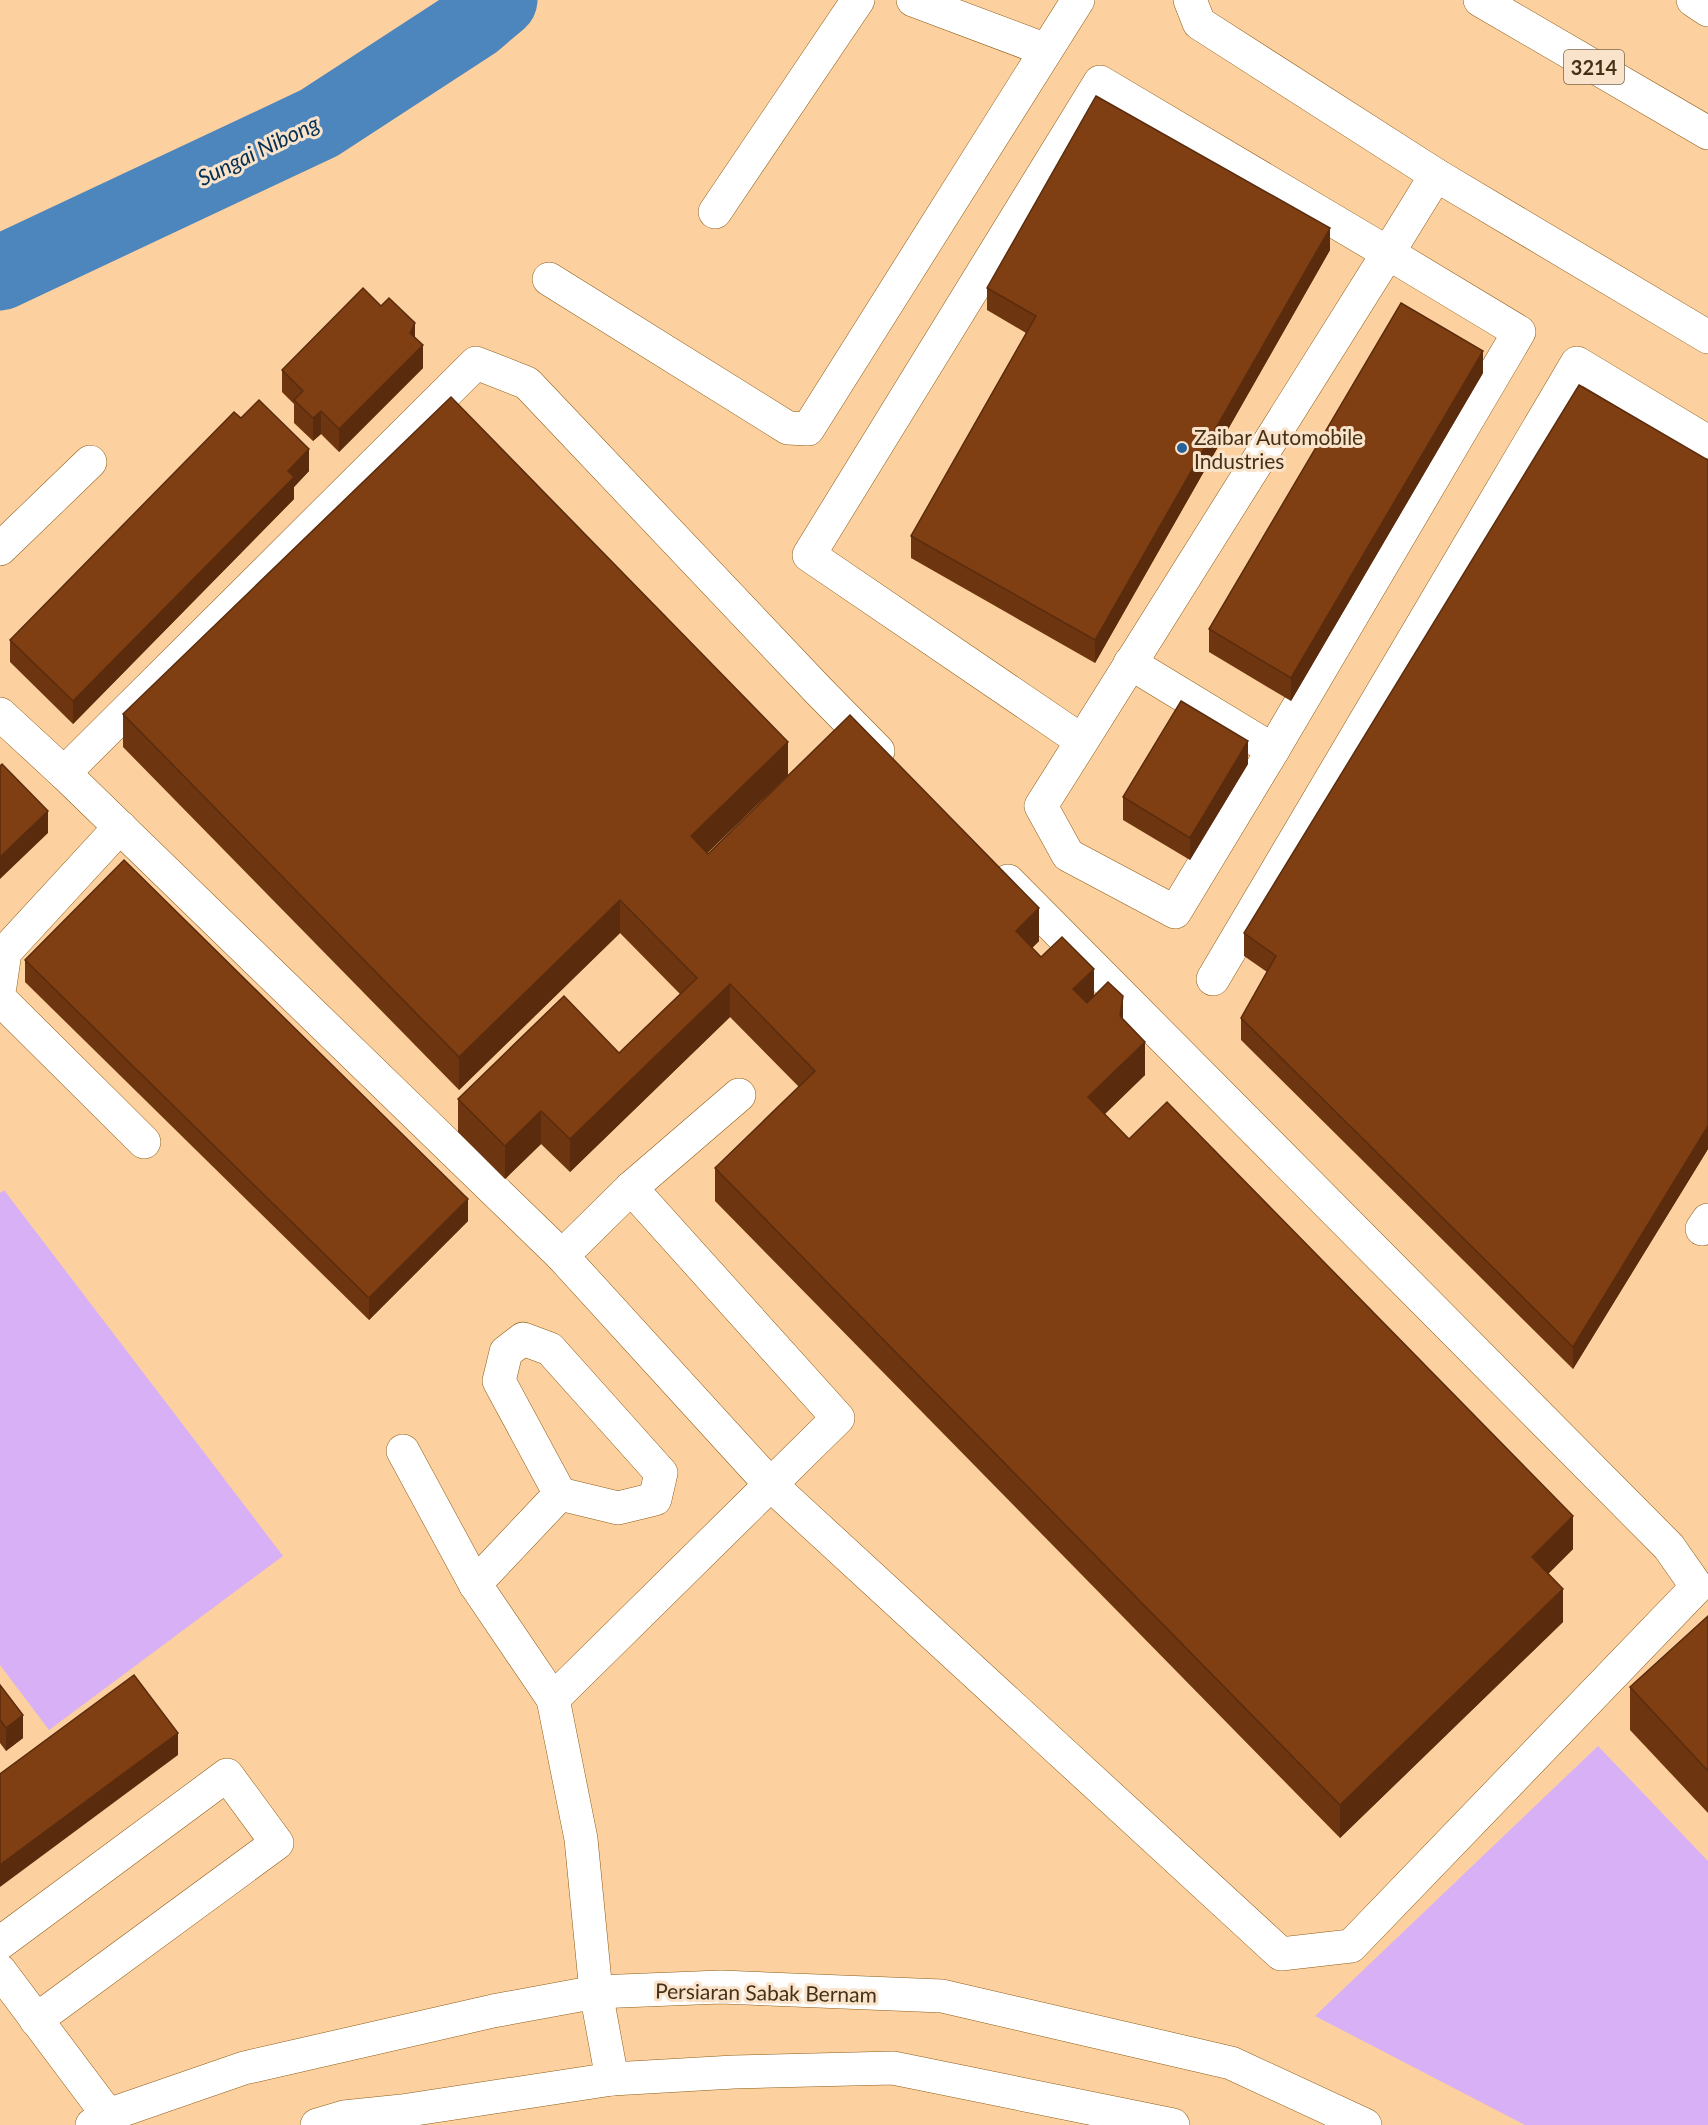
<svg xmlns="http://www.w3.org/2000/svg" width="1708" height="2125" viewBox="0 0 1708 2125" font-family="Lato,sans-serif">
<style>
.green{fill:#d7b0f5}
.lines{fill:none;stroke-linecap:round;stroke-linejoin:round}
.river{stroke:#4d85bd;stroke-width:75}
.minor-casing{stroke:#8d5d18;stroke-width:34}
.major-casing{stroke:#8d5d18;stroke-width:34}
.minor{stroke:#fff;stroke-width:33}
.major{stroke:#fff;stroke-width:33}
.wall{fill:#6e3610}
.shaded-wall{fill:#5a2c0d}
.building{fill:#803f13;stroke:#5a2c0d;stroke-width:1.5}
.poi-dot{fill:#276199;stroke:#f9e3ca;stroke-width:2}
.labels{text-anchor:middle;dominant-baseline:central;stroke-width:6;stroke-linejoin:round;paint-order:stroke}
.shield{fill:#f9e3ca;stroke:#7c664c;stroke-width:1.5}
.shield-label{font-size:20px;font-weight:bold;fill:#463116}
.poi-label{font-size:21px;fill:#463116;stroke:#f9e3ca;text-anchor:start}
.street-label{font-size:21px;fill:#463116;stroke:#f9e3ca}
.water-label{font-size:22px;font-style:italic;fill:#042f54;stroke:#f9e3ca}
</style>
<rect width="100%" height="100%" fill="#fdd19f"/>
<g class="green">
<polygon points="4,1190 283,1556 49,1730 0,1665 0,1193"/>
<polygon points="1598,1746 1708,1861 1708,2125 1525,2125 1315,2016"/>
</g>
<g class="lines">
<polyline class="river" points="0,273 319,123 474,22 500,0"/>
<defs>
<g id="minor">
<polyline points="913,0 1046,50"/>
<polyline points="1190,0 1199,23 1436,175 1708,337"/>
<polyline points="715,212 858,0"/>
<polyline points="549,279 788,428 808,429 1078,0"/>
<polyline points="0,549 90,462"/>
<polyline points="1130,663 1273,750"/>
<polyline points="0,714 64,773 562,1256 770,1484 1281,1954 1351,1946 1697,1587 1669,1547 1008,881"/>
<polyline points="1082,741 1388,253 1100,82 809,555 1082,741 1041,806 1068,855 1175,912 1273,750 1519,332 1388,253 1436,175"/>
<polyline points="64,773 476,363 527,383 818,690 878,751"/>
<polyline points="1213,979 1577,363 1708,442"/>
<polyline points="0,986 5,952 120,827"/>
<polyline points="0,999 144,1142"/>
<polyline points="1702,1229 1708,1220"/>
<polyline points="562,1256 631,1188 739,1095"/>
<polygon points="523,1339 550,1349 661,1473 655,1499 618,1508 560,1494 499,1381 506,1352"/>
<polyline points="403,1451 475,1584 553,1699"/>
<polyline points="475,1584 560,1494"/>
<polyline points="0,1943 227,1775 277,1843 36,2020"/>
<polyline points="0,1971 108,2115"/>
<polyline points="612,2079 596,1992 581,1839 553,1699 838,1418 631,1188"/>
<polyline points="92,2125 108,2115 244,2068 493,2011 596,1992 721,1987 942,1996 1231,2063 1365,2125"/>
<polyline points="317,2125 344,2117 402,2111 612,2079 734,2072 893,2068 1173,2125"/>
</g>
<g id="major">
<polyline points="1480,0 1708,133"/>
<polyline points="1693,0 1708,10"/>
</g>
</defs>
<use href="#minor" class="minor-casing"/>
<use href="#major" class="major-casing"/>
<use href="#minor" class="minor"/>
<use href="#major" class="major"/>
</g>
<g class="wall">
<polygon points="1330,250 1095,663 911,558 911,536 1026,333 987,310 987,288"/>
<polygon points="415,339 423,368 339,452 321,434 313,441 294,423 294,404 282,392 282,370"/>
<polygon points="1483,373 1291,701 1209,652 1209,629"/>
<polygon points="241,418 309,471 294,487 294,499 73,724 10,662 10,640"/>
<polygon points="1708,460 1708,1149 1573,1369 1241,1040 1241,1018 1267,972 1244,956 1244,933"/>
<polygon points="123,714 788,775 707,853 1039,941 1032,948 1041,957 1123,1019 1145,1075 1105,1114 1129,1139 1573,1549 1548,1574 1563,1622 1340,1838 715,1201 715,1168 799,1087 730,1017 570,1172 541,1144 505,1179 458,1132 458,1099 619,1053 680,994 620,933 459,1090 123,747"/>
<polygon points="1248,764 1190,860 1123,820 1123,797"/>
<polygon points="25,960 468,1221 369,1320 25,982"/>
<polygon points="1708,1616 1708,1813 1630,1730 1630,1687"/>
<polygon points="0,1685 23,1738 6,1751 0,1743"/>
</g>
<g class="shaded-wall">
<polygon points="1330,228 1330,250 1095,663 1095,640"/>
<polygon points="415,323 415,346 410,333"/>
<polygon points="423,345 423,368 339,452 339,429"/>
<polygon points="1483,351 1483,373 1291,701 1291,678"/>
<polygon points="321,411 321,434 313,441 313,418"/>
<polygon points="309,449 309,471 294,487 294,499 73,724 73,701 288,471"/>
<polygon points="1248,741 1248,764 1190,860 1190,838"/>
<polygon points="788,742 788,775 691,869 691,836"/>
<polygon points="48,811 48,833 0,879 0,857"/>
<polygon points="620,900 620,933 459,1090 459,1057"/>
<polygon points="1039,908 1039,941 1016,964 1016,931"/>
<polygon points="1094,969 1094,1002 1073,1022 1073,989"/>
<polygon points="730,984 730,1017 570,1172 570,1139"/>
<polygon points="1123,996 1123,1029 1120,1016"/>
<polygon points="1145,1042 1145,1075 1088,1130 1088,1097"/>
<polygon points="541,1111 541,1144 505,1179 505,1146"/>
<polygon points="1708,1126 1708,1149 1573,1369 1573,1347"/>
<polygon points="468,1199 468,1221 369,1320 369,1298"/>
<polygon points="1573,1516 1573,1549 1532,1590 1532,1557"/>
<polygon points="1563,1589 1563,1622 1340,1838 1340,1805"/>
<polygon points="23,1715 23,1738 6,1751 6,1728"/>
<polygon points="178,1733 178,1755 0,1887 0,1865"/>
</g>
<g class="building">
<polygon points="1096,96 1330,228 1095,640 911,536 1036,316 987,288"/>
<polygon points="363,288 381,306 389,298 415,323 410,333 423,345 339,429 321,411 313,418 294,400 303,391 282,370"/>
<polygon points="1401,303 1483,351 1291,678 1209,629"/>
<polygon points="1579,385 1708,460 1708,1126 1573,1347 1241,1018 1276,956 1244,933"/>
<polygon points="451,397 788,742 691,836 708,854 850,715 1039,908 1016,931 1041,957 1062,937 1094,969 1073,989 1087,1003 1108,982 1123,996 1120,1016 1145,1042 1088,1097 1129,1139 1167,1102 1573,1516 1532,1557 1563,1589 1340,1805 715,1168 815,1071 730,984 570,1139 541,1111 505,1146 458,1099 564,996 619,1053 697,978 620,900 459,1057 123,714"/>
<polygon points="259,400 309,449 288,471 294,477 73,701 10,640 234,412 241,418"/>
<polygon points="1181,701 1248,741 1190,838 1123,797"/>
<polygon points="2,764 48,811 0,857 0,766"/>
<polygon points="124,860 468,1199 369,1298 25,960"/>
<polygon points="1708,1616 1708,1771 1630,1687"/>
<polygon points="134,1675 178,1733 0,1865 0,1774"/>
<polygon points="0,1685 23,1715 6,1728 0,1720"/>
</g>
<circle class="poi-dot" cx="1182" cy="448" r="6"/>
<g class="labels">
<rect class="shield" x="1564" y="50" width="60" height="34" rx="4.5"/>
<g class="shield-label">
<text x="1594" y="67">3214</text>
</g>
<g class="poi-label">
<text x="1194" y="436">Zaibar Automobile<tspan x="1194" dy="24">Industries</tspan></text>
</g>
<g class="street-label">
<text transform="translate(766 1992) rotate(1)">Persiaran Sabak Bernam</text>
</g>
<g class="water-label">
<text transform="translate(258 150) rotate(-26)">Sungai Nibong</text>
</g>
</g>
</svg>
